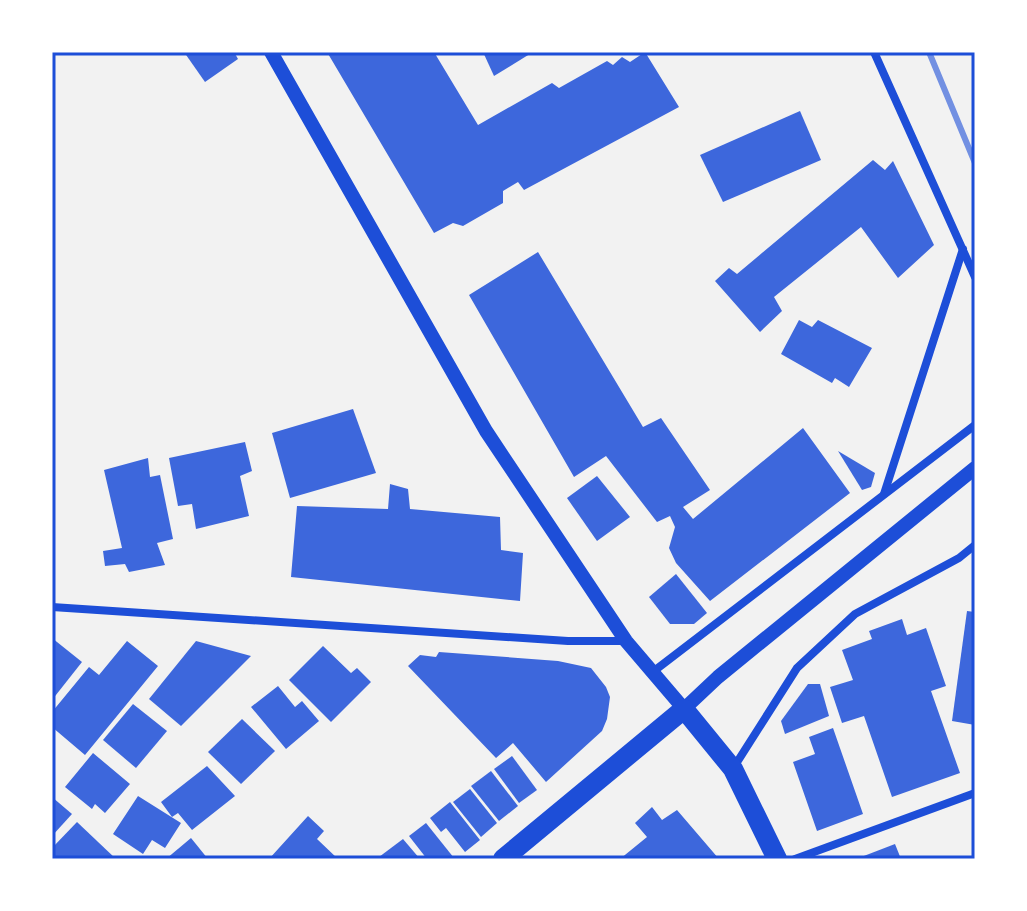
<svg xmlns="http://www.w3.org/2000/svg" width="1027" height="911" viewBox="0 0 1027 911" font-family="'Nunito Sans',sans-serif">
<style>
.building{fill:#3d67dc}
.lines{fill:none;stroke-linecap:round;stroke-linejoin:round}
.minor{stroke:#1d4ed8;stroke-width:8}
.tertiary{stroke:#1d4ed8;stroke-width:14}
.primary{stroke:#1d4ed8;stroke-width:20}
.rail{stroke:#7290e2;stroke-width:6}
.neatline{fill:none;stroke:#1d4ed8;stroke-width:3}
</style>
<rect width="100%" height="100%" fill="#f2f2f2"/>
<g class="building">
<polygon points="184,52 234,52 238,59 205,82"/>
<polygon points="327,52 434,52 478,125 552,83 559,88 607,61 613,65 622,57 630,62 645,52 679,107 524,190 518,182 503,191 503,203 463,226 453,223 434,233"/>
<polygon points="483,52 533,52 494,76"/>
<polygon points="800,111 821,160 723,202 700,155"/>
<polygon points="873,160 885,170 893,161 934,245 898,278 861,227 774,297 782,311 760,332 715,281 729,268 737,274"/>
<polygon points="538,252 643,427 661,418 710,490 683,507 693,519 803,428 850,493 710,601 676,563 669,548 675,527 670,516 657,522 606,456 574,477 469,295"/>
<polygon points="799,320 812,327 818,320 872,348 849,387 835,378 832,383 781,354"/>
<polygon points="353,409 376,473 290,498 272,433"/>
<polygon points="245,442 252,471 240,476 249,516 196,529 192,504 178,506 169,458"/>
<polygon points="838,451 875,473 871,487 862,490"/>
<polygon points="148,458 150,477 160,475 173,539 157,543 165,565 129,572 125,564 105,566 103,551 122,548 104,470"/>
<polygon points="597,476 630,517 597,541 567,498"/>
<polygon points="390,484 408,489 410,509 500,517 501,550 523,553 520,601 291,577 297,506 388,509"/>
<polygon points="676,574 707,613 694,624 670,624 649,597"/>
<polygon points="967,611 975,612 975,725 952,721"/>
<polygon points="902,619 907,635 926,628 946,686 931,691 960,773 892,797 864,716 842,723 830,687 853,680 842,650 872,639 869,631"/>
<polygon points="52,638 82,662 52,700"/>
<polygon points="127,641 158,666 85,755 52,727 52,712 89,667 99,675"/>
<polygon points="196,641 251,656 181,726 149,699"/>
<polygon points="323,646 351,673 357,668 371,682 331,722 289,680"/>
<polygon points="439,652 558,661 591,668 606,687 610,697 607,719 602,731 546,782 513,743 496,758 408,666 420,655 436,657"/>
<polygon points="808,684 820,684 829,716 785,734 781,721"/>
<polygon points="278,686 295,707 302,701 319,721 286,749 251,707"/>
<polygon points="133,704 167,731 136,768 103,740"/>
<polygon points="242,719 275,751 241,784 208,752"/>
<polygon points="833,728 863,814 817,831 793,762 815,754 809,737"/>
<polygon points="93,753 130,784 105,813 95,804 92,809 65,787"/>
<polygon points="512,756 537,790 519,803 494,769"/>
<polygon points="207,766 235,796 192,830 178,813 172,817 161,802"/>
<polygon points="491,771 518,806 499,821 471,786"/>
<polygon points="470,789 497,823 481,837 453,802"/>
<polygon points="138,796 181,823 165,848 152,840 143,854 113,834"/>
<polygon points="52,797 72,814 52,836"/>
<polygon points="450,802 480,840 465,852 446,828 441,832 430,818"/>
<polygon points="652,807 662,820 677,810 719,859 620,859 647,837 635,823"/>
<polygon points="308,816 324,831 317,839 338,859 269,859"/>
<polygon points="77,822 116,859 52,859 52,848"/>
<polygon points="426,823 454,858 427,859 409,836"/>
<polygon points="191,838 208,859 166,859"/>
<polygon points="403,839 420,859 379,857"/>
<polygon points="895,844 901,859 856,859"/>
</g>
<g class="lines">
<g class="minor">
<polyline points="874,52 975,277"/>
<polyline points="884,494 963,249"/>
<polyline points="52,607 568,641 626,641"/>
<polyline points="654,671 975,425"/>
<polyline points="734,767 797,668 855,614 959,558 975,545"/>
<polyline points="795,859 975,793"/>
</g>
<polyline class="tertiary" points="271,52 486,431 626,641 684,709 718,677 975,468"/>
<polyline class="primary" points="503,859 684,709 733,769 777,859"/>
<polyline class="rail" points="929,52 975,163"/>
</g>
<rect width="1027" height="911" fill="none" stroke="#ffffff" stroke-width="108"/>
<rect x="54" y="54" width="919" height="803" class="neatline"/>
</svg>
